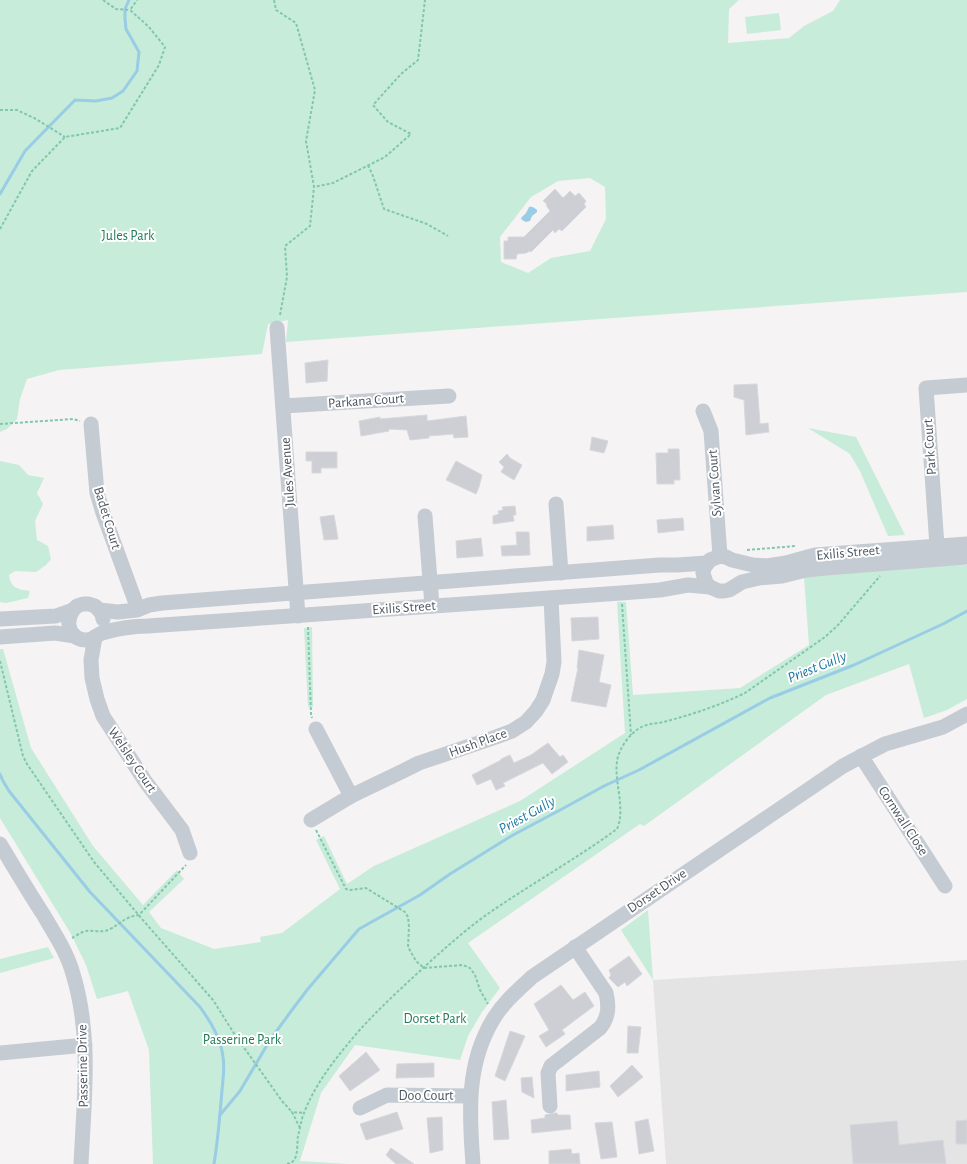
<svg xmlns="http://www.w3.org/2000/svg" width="967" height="1164" viewBox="0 0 967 1164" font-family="'Alegreya Sans',sans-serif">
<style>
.education{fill:#e5e4e4}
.green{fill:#c7ecda;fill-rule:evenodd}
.water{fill:#99cce5}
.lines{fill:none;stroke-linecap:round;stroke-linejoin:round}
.stream{stroke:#99cce5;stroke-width:3}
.building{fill:#cdcfd4;stroke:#d7d8dd}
.path{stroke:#82c7ad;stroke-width:2;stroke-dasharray:3 2;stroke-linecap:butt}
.minor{stroke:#c5cbd2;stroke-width:15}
.labels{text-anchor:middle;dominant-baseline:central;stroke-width:4;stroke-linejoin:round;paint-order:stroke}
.park-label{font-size:14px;fill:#227b58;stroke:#fff}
.street-label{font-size:14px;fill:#4c545e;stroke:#fff}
.water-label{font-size:15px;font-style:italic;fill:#1b76a2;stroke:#fff}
</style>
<rect width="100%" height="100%" fill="#f5f3f3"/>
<polygon class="education" points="967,960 967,1164 666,1164 653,980"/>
<g class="green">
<path d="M0,0H739L729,9L728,43L789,38L804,26L833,11L840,0H967V292L286,342L288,320L268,324L262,354L59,370L27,379L20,399L17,419L7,429L0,432ZM590,178L605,187L606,219L590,251L551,258L528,273L501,262L500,237L531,197L558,181Z"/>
<polygon points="779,13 781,30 747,34 745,17"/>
<polygon points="808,428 856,437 905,535 888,536 860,471 850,454"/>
<path d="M0,461L19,465L28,475L44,478L37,493L43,504L35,521L37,540L48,546L51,559L46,565L36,572L15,571L9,575C11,589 18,589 30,591L28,598L6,603L0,602Z"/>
<polygon points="967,565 967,699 947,710 924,718 909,664 826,695 644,826 640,824 468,943 500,988 482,1012 468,1036 460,1060 355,1045 321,1093 300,1161 348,1164 153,1164 149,1050 128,991 97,999 86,965 71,934 0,818 0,649 3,649 31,748 93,846 143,905 177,870 184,879 149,912 161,928 214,949 261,942 260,937 282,933 340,889 316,840 324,836 347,884 374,866 520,801 625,733 617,602 626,602 633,695 740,688 809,645 804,577 885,567"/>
<polygon points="312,627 313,707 308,707 304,628"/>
<polygon points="648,910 653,980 621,930"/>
<polygon points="48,947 54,958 0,973 0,959"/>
</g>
<path class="water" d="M529,207C533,206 534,208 537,210V212L532,216L530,221L526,222L522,220L521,218L526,213Z"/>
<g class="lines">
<g class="stream">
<polyline points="0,194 25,151 75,100 96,101 112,98 123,91 137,71 139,52 126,29 125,19 125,9 129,0"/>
<path d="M0,774L3,781L9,791L90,892L200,1007C210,1021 221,1038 223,1057C225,1068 223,1079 222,1090C220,1115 218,1140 214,1164"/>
<polyline points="220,1115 240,1091 270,1040 292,1010 307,990 359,929 420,895 450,874 513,835 562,809 604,786 639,770 770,698 854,665 943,624 967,611"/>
</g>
</g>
<g class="building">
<polygon points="555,189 563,198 570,191 575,196 579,193 586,201 584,204 586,207 562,231 559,229 555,233 553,230 531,252 530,251 526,253 517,254 516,259 504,259 504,241 508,241 508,237 524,237 550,211 546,205 547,204 543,201"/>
<polygon points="328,360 327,381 306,383 305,363"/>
<polygon points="757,384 760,424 768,423 769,432 746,435 744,400 734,397 734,385"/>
<polygon points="427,415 427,421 466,416 468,437 454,438 453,434 429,436 429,438 410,440 407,430 389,429 389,431 361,436 359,421 380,417 380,419"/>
<polygon points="592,437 608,441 604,453 590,450"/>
<polygon points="668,449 679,449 680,480 674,480 674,484 657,484 656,453 668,453"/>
<polygon points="306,452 337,452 337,468 321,468 321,473 312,473 312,461 306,461"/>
<polygon points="507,454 510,458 522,465 514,480 501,472 504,467 499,462"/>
<polygon points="456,461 482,475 479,487 476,494 446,480"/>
<polygon points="515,506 516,515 513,515 514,521 493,524 493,516 499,514 498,511 503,510 502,507"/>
<polygon points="334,515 338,539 324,540 320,517"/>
<polygon points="683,518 684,530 658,533 657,520"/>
<polygon points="613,525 614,539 587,541 587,527"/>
<polygon points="516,532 529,532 530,555 502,556 501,546 517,545"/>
<polygon points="481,538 483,556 457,558 456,541"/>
<polygon points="598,617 599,639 572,641 571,618"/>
<polygon points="579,650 604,655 599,682 611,685 606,707 571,701 578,668 577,668"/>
<polygon points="548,743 560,757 563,755 568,762 552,774 543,763 503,783 505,786 496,790 491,779 477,785 472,775 501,760 501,759 510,755 514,763 531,755"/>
<polygon points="629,956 642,974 627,986 625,982 618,987 609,978 611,975 609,970"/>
<polygon points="561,985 573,1000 585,992 594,1006 562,1030 565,1034 546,1047 539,1036 549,1030 534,1004"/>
<polygon points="628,1026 641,1027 638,1053 627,1053"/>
<polygon points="510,1031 525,1036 505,1081 495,1076"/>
<polygon points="366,1052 380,1070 350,1091 339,1076"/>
<polygon points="434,1063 434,1077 396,1078 397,1064"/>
<polygon points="632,1065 643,1077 618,1097 610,1086"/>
<polygon points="599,1071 600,1087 566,1091 566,1075"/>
<polygon points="532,1077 534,1098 522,1092 521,1078"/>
<polygon points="506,1100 509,1139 494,1140 492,1102"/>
<polygon points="397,1112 403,1129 366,1140 360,1124"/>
<polygon points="555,1113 557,1113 558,1115 570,1115 571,1129 532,1133 531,1120 545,1118 545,1115"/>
<polygon points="442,1117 443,1150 430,1153 427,1118"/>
<polygon points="648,1119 654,1151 639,1154 635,1122"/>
<polygon points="967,1120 967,1144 956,1144 956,1121"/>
<polygon points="897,1121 899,1145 943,1140 946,1164 853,1164 850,1125"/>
<polygon points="612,1122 617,1157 601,1159 595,1123"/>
<polygon points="391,1148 414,1164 396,1164 386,1155"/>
<polygon points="571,1149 572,1154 579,1153 580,1164 549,1164 549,1151"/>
</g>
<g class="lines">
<g class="path">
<polyline points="103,0 116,9 130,10"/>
<polyline points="274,0 276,10 296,23 315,90 306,141 314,187 333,183 385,157 411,134 388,122 373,105 401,74 418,60 425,0"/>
<polyline points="0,110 17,110 36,119 65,137"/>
<polyline points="368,165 373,176 384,209 427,224 448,236"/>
<polyline points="0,229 32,171 65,137 120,128 159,65 165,47 149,27 130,10 137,0"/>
<polyline points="280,315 287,277 285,246 310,226 314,187"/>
<polyline points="0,424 73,419 80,421"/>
<polyline points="747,550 796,546"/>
<polyline points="622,604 631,735"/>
<polyline points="308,627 311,714 312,718"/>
<polyline points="0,661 23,756 27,764 94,862 142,919 213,1000 235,1035 282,1101 292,1112"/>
<polyline points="316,830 346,889 350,890 366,888 405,912 408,917 409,926 408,947 416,961 424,968 463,965 470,968 475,975 480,990 488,1004"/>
<path d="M72,938C76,936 81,932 86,931C93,930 101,933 108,930C120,925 123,917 139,915L186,865"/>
<polyline points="300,1128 292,1112 304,1113"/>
<path d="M287,1164C290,1163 292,1163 294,1160C298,1155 297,1143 298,1136C300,1129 301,1120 304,1113C316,1082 336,1058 357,1033C381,1006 407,983 433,959C451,943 469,927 489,913C531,884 576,859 617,829C626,809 614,782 617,762C618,750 628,736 638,729C646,723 658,724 667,721C694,714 720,705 745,693L825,637L838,625L880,576"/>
</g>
<g class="minor">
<polyline points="277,328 298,616"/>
<polyline points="283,406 449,396"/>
<polyline points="703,411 711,431 720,556"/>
<polyline points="91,424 97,493 103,513 138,609"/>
<polyline points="556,504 561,573"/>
<polyline points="425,516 432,606"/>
<polyline points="967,544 815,555 786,563 767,566 753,565 732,560 726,557 720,556 710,560 704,568 703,573 706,583 710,587 719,591 724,591 729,590 742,582 759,578 782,576 806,570 826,568 967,557"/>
<polyline points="937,546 926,388 967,385"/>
<path d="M73,610C64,623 70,641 88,640C94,639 97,635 102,633C119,628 131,626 148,626L621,593L660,590L688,585L710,587"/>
<polyline points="99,610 118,612 137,610 149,605 162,603 660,565 677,565 707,563"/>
<polyline points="0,619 56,616 73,610 77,606 83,604 89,604 95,606 99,610 102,614 103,619"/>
<polyline points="0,637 55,633 75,636"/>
<polyline points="95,637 91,660 92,678 97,699 103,716 145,781 182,830 190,853"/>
<polyline points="316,729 351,796"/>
<polyline points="861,756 945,886"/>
<polyline points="311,820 351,796 401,772 419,763 496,737 512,731 526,722 536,711 543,700 552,674 554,662 551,598"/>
<path d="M0,844C14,867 28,891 43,914C54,933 67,952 73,974C92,1036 84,1100 81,1164"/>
<polyline points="0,1053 85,1045"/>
<path d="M550,1106L548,1073L551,1066L600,1028C609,1017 609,1006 606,993L575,947"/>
<polyline points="360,1108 387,1095 470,1096"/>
<path d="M473,1164C469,1113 466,1063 494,1018C504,1002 518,990 532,977L843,766L885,744L943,727L967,714"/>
</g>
</g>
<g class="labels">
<g class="park-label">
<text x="128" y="236">Jules Park</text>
<text x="435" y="1019">Dorset Park</text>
<text x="242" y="1040">Passerine Park</text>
</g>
<g class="street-label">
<text transform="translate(366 401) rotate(-4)">Parkana Court</text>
<text transform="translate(930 447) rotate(-94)">Park Court</text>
<text transform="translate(288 472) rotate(-94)">Jules Avenue</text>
<text transform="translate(715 483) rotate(-94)">Sylvan Court</text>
<text transform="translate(107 518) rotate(73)">Badet Court</text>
<text transform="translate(848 553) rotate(-5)">Exilis Street</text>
<text transform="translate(404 608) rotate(-4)">Exilis Street</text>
<text transform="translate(478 743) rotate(-20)">Hush Place</text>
<text transform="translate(132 760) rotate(56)">Welsley Court</text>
<text transform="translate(903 821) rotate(57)">Cornwall Close</text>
<text transform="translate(657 891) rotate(-34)">Dorset Drive</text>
<text transform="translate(83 1066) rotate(-91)">Passerine Drive</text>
<text x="426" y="1096">Doo Court</text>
</g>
<g class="water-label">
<text transform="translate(817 667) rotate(-22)">Priest Gully</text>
<text transform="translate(527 815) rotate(-29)">Priest Gully</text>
</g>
</g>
</svg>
